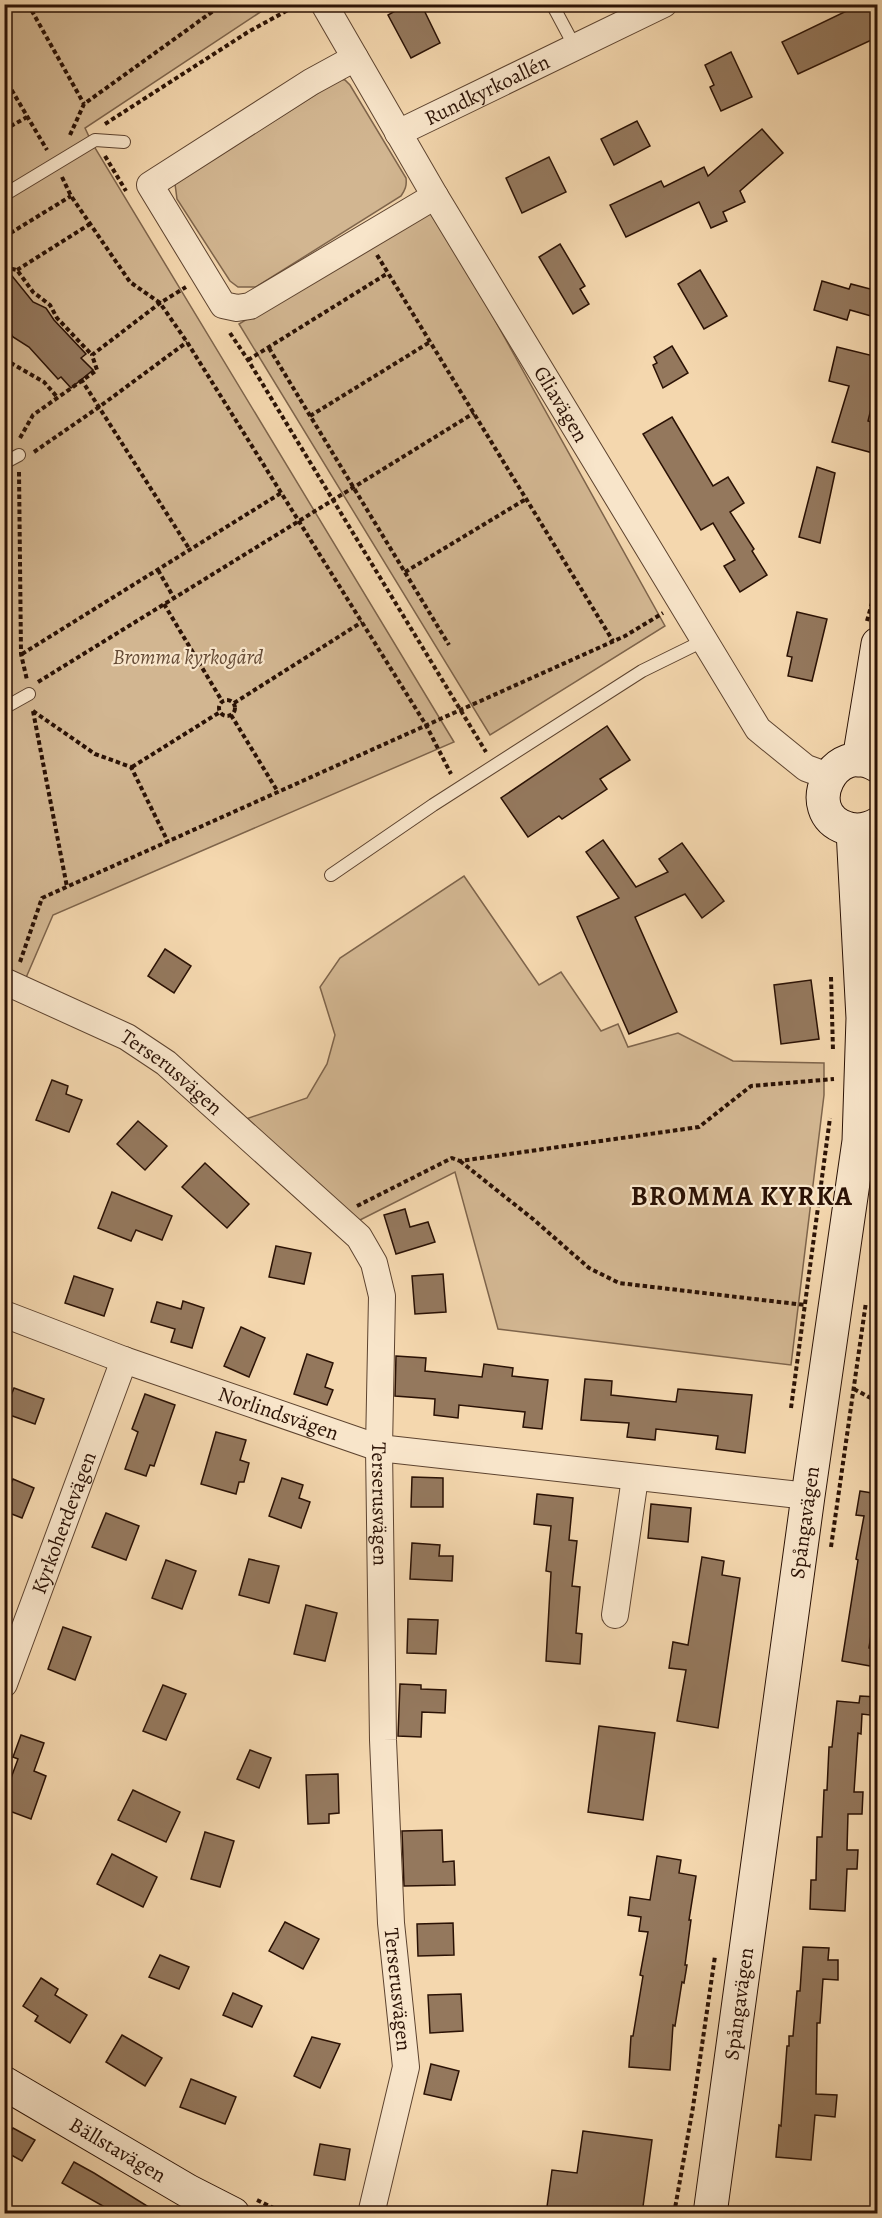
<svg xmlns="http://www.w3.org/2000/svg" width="882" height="2218" viewBox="0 0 882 2218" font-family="Alegreya,serif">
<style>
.green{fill:#d2b691;stroke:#7e644b;stroke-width:1.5}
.building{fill:#94785d;stroke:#2b1205;stroke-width:1.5}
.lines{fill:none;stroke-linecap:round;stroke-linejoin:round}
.lane-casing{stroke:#5d432f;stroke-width:14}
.street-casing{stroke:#5d432f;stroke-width:28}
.secondary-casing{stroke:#2b1205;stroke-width:35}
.path{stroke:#2b1205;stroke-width:4;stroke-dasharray:4.5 3;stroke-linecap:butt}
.lane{stroke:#f8e5ca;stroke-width:12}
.street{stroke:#f8e5ca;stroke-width:26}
.secondary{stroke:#f8e5ca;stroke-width:33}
.labels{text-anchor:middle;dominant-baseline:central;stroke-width:4.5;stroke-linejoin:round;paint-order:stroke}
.street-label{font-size:21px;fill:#2b1205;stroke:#f8e5ca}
.park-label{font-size:21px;font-style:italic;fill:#654b36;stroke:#f8e5ca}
.district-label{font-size:27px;font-weight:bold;letter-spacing:1.5px;fill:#2b1205;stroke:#f8e5ca}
</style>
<rect width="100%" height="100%" fill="#f4d7ae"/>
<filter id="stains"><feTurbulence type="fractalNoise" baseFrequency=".00333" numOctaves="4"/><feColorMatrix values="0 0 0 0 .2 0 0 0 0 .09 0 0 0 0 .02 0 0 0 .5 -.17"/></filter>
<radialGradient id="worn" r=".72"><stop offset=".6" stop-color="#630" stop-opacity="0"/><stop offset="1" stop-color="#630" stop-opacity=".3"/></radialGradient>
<g class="green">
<polygon points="5,5 271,5 85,128 92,143 454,742 53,915 25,980 5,972 4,714 11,710 4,676"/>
<path d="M340,79L345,80L350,85L406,178C407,186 405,190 401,196L256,287H238L230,281L177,199L175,184Z"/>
<polygon points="432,207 665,626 490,735 239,324"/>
<polygon points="464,876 539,985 561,972 601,1031 618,1024 628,1047 678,1033 733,1061 824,1063 824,1095 791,1365 498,1329 455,1172 352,1224 243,1120 307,1098 327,1064 335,1035 320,987 340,958"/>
</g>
<g class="building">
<polygon points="407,4 421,4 440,43 411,58 388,15"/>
<polygon points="861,4 878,4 878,37 798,74 782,42"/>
<polygon points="731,52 752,97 721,111 710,87 714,85 705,65"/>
<polygon points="637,121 650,146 614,165 601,139"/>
<polygon points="762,129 783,153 740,191 745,202 723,212 727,221 711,228 699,202 626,237 610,205 661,181 664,187 704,167 708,176"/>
<polygon points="549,157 566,192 522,213 506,178"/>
<polygon points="560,244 585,286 580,289 589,304 573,314 539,257"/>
<polygon points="4,266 33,302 46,308 54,320 86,354 81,358 93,370 71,388 61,377 58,379 29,347 13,337 8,328 10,315 4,310"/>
<polygon points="700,270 727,316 704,329 678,284"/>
<polygon points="822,281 849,289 851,284 878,291 878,318 850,310 847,320 814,310"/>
<polygon points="672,346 688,373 663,388 653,365 657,363 654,357"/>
<polygon points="837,347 878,357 878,381 868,421 878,424 878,438 873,453 832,442 849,386 829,381"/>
<polygon points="672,417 713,486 728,477 744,503 730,512 754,549 752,551 767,575 740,592 724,566 735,560 713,523 701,530 643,434"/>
<polygon points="817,467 835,473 820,543 799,537"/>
<polygon points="797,612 827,619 812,681 788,676 792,657 787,656"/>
<polygon points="607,726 630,760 600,779 607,789 562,819 559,816 528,837 501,798"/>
<polygon points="603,840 636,887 668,872 659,859 682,843 724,901 702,918 685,894 635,917 677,1012 629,1034 577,917 619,898 586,852"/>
<polygon points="165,949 191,966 174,993 148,976"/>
<polygon points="811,980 819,1039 781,1044 774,985"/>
<polygon points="52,1080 68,1086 66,1094 82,1100 69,1132 36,1120"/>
<polygon points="138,1121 167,1146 145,1170 117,1144"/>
<polygon points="205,1163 249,1204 227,1228 182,1187"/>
<polygon points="112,1192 172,1216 162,1240 136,1230 131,1241 98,1228"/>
<polygon points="405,1209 410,1227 428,1222 435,1242 396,1254 384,1215"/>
<polygon points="276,1246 311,1253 304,1284 269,1277"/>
<polygon points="443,1274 446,1312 415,1314 412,1276"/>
<polygon points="74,1276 113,1289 104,1316 65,1303"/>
<polygon points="183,1301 204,1308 192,1348 171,1342 175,1329 151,1322 157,1302 181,1309"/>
<polygon points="241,1327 265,1338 249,1377 224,1366"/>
<polygon points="307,1354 333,1363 325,1387 333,1390 327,1405 294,1394"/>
<polygon points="396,1356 426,1358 425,1371 482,1377 484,1364 513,1368 512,1376 548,1380 542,1429 523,1427 525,1412 459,1405 458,1418 434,1415 435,1399 395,1396"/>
<polygon points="585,1379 612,1381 611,1395 676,1402 678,1389 752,1395 745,1453 716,1449 718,1436 656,1429 655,1440 627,1437 629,1423 581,1420"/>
<polygon points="14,1388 44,1399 35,1424 4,1413"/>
<polygon points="145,1394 175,1405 154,1466 150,1465 146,1476 125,1469 138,1432 132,1429"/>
<polygon points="216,1432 246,1440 240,1460 249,1463 244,1482 239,1482 236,1494 201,1484"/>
<polygon points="412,1477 443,1478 443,1507 411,1507"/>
<polygon points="282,1478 303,1485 299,1498 310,1502 301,1528 269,1516"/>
<polygon points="13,1479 34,1488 22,1518 4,1511 4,1489 8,1491"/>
<polygon points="860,1491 878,1494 878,1616 874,1615 869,1648 878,1650 876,1667 842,1661 858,1560 856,1559 864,1516 856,1515"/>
<polygon points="537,1494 573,1498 569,1540 577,1541 572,1586 580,1587 576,1633 582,1634 580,1664 546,1661 551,1572 546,1571 551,1526 534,1524"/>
<polygon points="651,1504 691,1508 688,1542 648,1538"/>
<polygon points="106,1513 139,1526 126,1560 92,1547"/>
<polygon points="412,1543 440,1545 439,1556 453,1556 452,1581 410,1579"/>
<polygon points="702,1557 724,1561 722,1575 740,1578 718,1728 677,1721 686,1670 669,1668 673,1642 688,1645"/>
<polygon points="249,1559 279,1566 269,1603 239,1595"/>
<polygon points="166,1560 196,1571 182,1609 152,1598"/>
<polygon points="306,1605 337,1613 325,1661 294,1654"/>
<polygon points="408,1619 438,1620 436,1654 407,1653"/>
<polygon points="63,1627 91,1637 75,1680 48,1669"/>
<polygon points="400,1684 421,1685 421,1689 446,1690 445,1713 422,1712 421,1737 398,1736"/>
<polygon points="163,1685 186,1694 166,1740 143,1731"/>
<polygon points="860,1696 878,1697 878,1716 862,1714 861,1734 858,1733 854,1792 863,1792 862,1814 848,1814 847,1850 858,1850 857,1869 847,1869 845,1911 810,1909 811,1880 816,1880 817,1837 822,1837 824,1790 827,1790 829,1747 832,1747 837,1701 859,1703"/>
<polygon points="599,1726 655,1733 643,1820 588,1812"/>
<polygon points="21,1735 44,1743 34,1771 46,1776 31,1819 4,1809 4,1797 18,1759 13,1757"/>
<polygon points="250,1750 271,1758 259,1788 237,1779"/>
<polygon points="338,1774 339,1813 329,1814 329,1823 308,1824 306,1775"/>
<polygon points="133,1790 180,1812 166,1842 118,1820"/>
<polygon points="442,1830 443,1862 454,1861 455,1885 404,1886 402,1831"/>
<polygon points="205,1832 234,1841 220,1887 191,1879"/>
<polygon points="112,1854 157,1877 143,1907 97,1884"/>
<polygon points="657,1856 681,1860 679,1873 696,1876 689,1920 691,1920 685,1965 687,1965 684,1983 682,1982 675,2026 673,2025 670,2070 629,2067 631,2036 633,2036 643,1976 640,1975 648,1932 639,1931 641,1917 628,1915 630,1897 650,1900"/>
<polygon points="285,1922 319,1939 303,1969 269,1951"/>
<polygon points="453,1923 454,1955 418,1956 417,1924"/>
<polygon points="803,1947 829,1948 828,1960 838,1960 838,1980 823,1979 820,2023 817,2023 816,2094 837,2095 835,2117 815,2115 811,2160 776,2157 779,2125 781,2126 787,2046 789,2046 789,2036 793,2036 797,1991 800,1991"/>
<polygon points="160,1955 189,1967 179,1989 149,1977"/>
<polygon points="41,1978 58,1989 55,1995 87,2015 70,2043 35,2021 38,2016 23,2006"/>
<polygon points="233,1993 262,2006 252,2027 223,2015"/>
<polygon points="461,1994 463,2031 430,2033 428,1995"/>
<polygon points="122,2035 162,2058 145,2086 106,2062"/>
<polygon points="312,2037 340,2044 320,2088 294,2076"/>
<polygon points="431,2064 459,2071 451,2100 424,2094"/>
<polygon points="191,2079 236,2097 225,2124 180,2107"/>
<polygon points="13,2128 35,2140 22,2161 4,2151 4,2142"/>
<polygon points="583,2131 652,2140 642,2214 546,2214 552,2170 577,2173"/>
<polygon points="320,2144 350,2149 345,2180 314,2175"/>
<polygon points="74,2162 94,2173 160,2214 117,2214 62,2183"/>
</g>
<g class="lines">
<defs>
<g id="lane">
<polyline points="552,4 575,47"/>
<polyline points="4,195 95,140 124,142"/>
<polyline points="4,463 19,455"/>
<polyline points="4,708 29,694"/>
<polyline points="331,875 433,805 642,671 705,640"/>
</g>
<g id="street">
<path id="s1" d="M324,4L435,196L758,729L806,768L828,776"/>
<polyline points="355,58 311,82 150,185 223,305 237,308 250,306 435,196"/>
<path id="s2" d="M398,133L664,4"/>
<path id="s3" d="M4,981L127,1037L166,1063L359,1237L374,1263L382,1296L379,1448L383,1740L391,1923L406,2067L371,2214"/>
<path id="s4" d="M4,1314L124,1360L379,1448L808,1496"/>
<polyline points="615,1615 635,1478"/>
<path id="s5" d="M4,1684L124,1360"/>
</g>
<g id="secondary">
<polyline points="859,760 878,644"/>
<path d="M878,766C834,737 798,812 846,828C857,832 867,830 878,824"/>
<path id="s6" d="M4,2083L188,2191L233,2214"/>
<path id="s7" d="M710,2214L808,1496L859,1141L863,1018L853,830"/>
</g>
</defs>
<use href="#lane" class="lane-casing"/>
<use href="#street" class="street-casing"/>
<use href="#secondary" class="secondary-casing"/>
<g class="path">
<polyline points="28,4 84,104"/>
<polyline points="4,77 47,150"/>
<polyline points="105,124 248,32 299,4"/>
<polyline points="4,130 27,117"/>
<polyline points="70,135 84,104 223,4"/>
<polyline points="105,156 126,191"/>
<polyline points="62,177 71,196 130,282 160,303 187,342 426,725 451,774"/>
<polyline points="4,237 71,196"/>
<polyline points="377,255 613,641"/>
<polyline points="4,267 17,270 33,292 50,305 57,318 92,355"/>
<polyline points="17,270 90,224"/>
<polyline points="230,333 248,360 486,752"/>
<polyline points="269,348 449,645"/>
<polyline points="4,359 44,382 58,398"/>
<polyline points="248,360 388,273"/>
<polyline points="81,379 190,550"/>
<polyline points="310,416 430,342"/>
<polyline points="20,438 33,415 97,370 92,355 160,303 186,287"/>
<polyline points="34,452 99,407 187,342"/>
<polyline points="19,472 21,654 27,680"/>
<polyline points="158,570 174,598"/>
<polyline points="405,572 526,499"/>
<polyline points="164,604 222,701"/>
<polyline points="867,621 878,581"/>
<polyline points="22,654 281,493"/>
<polyline points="38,682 474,413"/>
<circle cx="227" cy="708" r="8"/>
<polyline points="234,703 362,622"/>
<polyline points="33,711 67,887"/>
<polyline points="33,711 95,754 131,767 168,842"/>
<polyline points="231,715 278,792"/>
<polyline points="132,767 220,712"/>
<polyline points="20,962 42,898 625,636 663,613"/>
<polyline points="831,977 833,1051"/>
<polyline points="460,1161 533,1219 589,1268 619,1283 805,1305"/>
<polyline points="357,1206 452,1158 460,1161 699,1127 751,1086 834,1079"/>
<polyline points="854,1389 878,1402"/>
<polyline points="791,1408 830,1118"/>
<polyline points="831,1547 866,1302"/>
<polyline points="257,2200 286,2214"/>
<polyline points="674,2214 693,2107 715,1956"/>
</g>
<use href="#lane" class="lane"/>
<use href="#street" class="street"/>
<use href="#secondary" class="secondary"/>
</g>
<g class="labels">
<g class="street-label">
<text stroke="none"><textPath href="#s2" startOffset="99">Rundkyrkoallén</textPath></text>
<text stroke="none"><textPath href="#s1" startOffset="465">Gliavägen</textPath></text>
<text stroke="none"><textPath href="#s3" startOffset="192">Terserusvägen</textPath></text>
<text stroke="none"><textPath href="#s4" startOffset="292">Norlindsvägen</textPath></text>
<text stroke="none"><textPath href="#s3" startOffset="714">Terserusvägen</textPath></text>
<text stroke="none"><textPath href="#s5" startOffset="172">Kyrkoherdevägen</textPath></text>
<text stroke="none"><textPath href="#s7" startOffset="698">Spångavägen</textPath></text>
<text stroke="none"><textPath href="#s3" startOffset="1200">Terserusvägen</textPath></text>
<text stroke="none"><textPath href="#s7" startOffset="212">Spångavägen</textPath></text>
<text stroke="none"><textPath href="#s6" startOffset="132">Bällstavägen</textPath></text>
</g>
<g class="park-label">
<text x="188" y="657">Bromma kyrkogård</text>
</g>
<g class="district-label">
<text x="742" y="1196">BROMMA KYRKA</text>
</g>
</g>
<rect width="882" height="2218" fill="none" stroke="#f4d7ae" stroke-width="24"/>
<rect x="6" y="6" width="870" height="2206" fill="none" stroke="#2b1205" stroke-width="3"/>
<rect x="12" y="12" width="858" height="2194" fill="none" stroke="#2b1205" stroke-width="1.5"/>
<rect width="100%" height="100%" filter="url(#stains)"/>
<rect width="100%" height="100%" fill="url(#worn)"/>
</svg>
